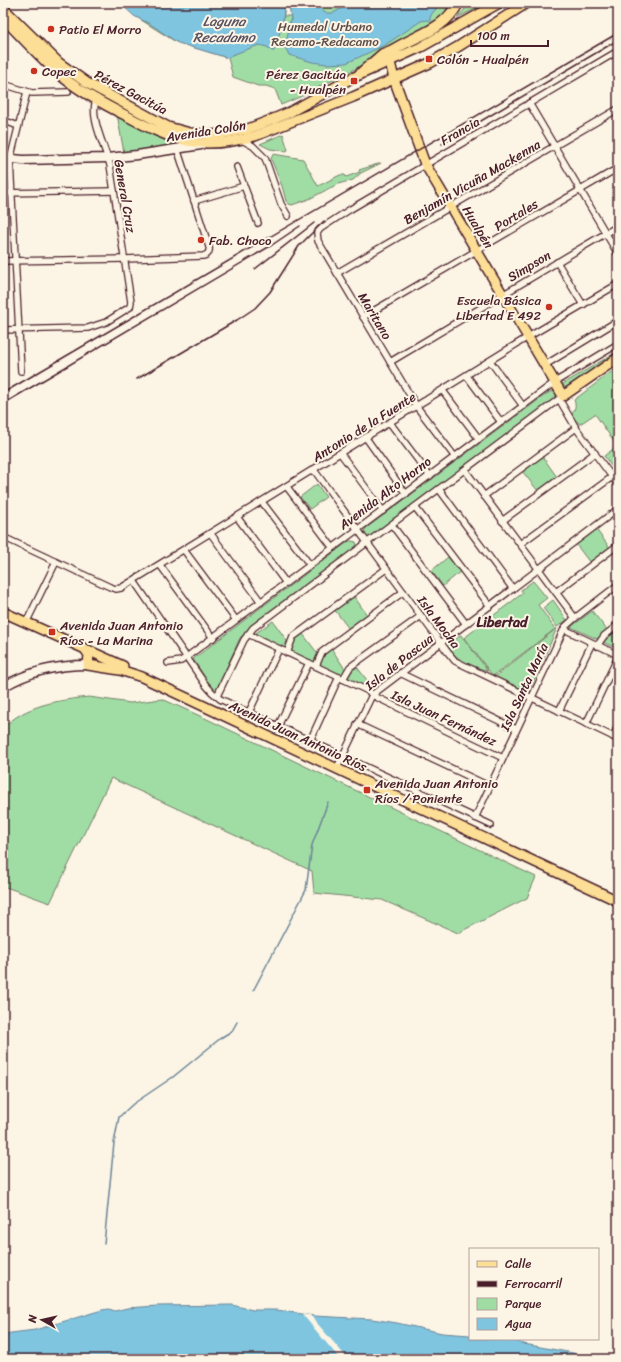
<svg xmlns="http://www.w3.org/2000/svg" width="621" height="1362" viewBox="0 0 621 1362" font-family="Sriracha,sans-serif">
<style>
.green{fill:#a0dda4;stroke:#757e68}
.water{fill:#7fc5df;stroke:#6a8397}
.pier{fill:#fcf5e5}
.lines{fill:none;stroke-linecap:round;stroke-linejoin:round}
.stream{stroke:#6a8397;stroke-width:1.5}
.street-casing{stroke:#4a1f2b;stroke-width:8}
.secondary-casing{stroke:#4a1f2b;stroke-width:11}
.primary-casing{stroke:#4a1f2b;stroke-width:12}
.highway-casing{stroke:#4a1f2b;stroke-width:13}
.street{stroke:#fcf5e5;stroke-width:5.5}
.secondary{stroke:#fcf5e5;stroke-width:8}
.primary{stroke:#fcde96;stroke-width:9}
.highway{stroke:#fcde96;stroke-width:10}
.rail{stroke:#4a1f2b;stroke-width:1.5}
.poi-dot{fill:#c8321e;stroke:#fcf5e5;stroke-width:1.5}
.labels{text-anchor:middle;dominant-baseline:central;stroke-width:4;stroke-linejoin:round;paint-order:stroke}
.park-label{font-size:13px;fill:#604e49;stroke:#fcf5e5}
.poi-label{font-size:13px;fill:#4a1f2b;stroke:#fcf5e5;text-anchor:start}
.street-label{font-size:13px;fill:#4a1f2b;stroke:#fcf5e5}
.water-label{font-size:14px;font-style:italic;fill:#5a5161;stroke:#fcf5e5}
.neighbourhood-label{font-size:14px;font-weight:bold;fill:#4a1f2b;stroke:#fcf5e5}
</style>
<rect width="100%" height="100%" fill="#fcf5e5"/>
<filter id="ink" filterUnits="userSpaceOnUse"><feTurbulence type="fractalNoise" baseFrequency=".025" numOctaves="2"/><feDisplacementMap in="SourceGraphic" scale="8" xChannelSelector="R" yChannelSelector="G"/><feConvolveMatrix kernelMatrix="1 2 1 2 8 2 1 2 1" color-interpolation-filters="sRGB"/></filter>
<g filter="url(#ink)">
<g class="green">
<polygon points="121,3 282,3 284,6 284,16 291,16 286,47 292,23 290,3 449,3 443,17 435,24 344,75 320,86 316,90 281,105 275,89 266,86 258,86 233,77 228,58 176,42 138,18"/>
<polygon points="468,3 487,3 457,18 465,9"/>
<polygon points="117,114 177,142 176,145 124,153"/>
<polygon points="283,134 288,150 286,151 270,149 260,144"/>
<polygon points="273,154 303,159 318,186 340,175 345,175 346,177 360,172 359,170 381,163 361,173 353,180 338,184 309,199 292,205 289,204 286,201 282,186 271,159"/>
<polygon points="618,351 618,354 566,389 558,387"/>
<path d="M618,367V475L604,456L617,446L595,414L580,424L570,416C574,411 577,407 574,400Z"/>
<polygon points="555,391 557,393 557,399 370,538 367,538 364,534 365,529 545,395 550,392"/>
<polygon points="542,456 557,477 538,491 522,471"/>
<polygon points="317,484 326,497 310,509 300,497"/>
<polygon points="595,528 610,548 590,563 575,543"/>
<polygon points="349,541 352,541 356,542 357,546 356,548 244,634 240,638 216,691 214,691 193,659"/>
<polygon points="448,557 460,572 443,586 431,571"/>
<polygon points="533,581 547,598 538,605 555,629 493,676 464,638 523,593 521,590"/>
<polygon points="353,595 367,615 349,629 334,609"/>
<polygon points="553,600 567,620 557,627 543,608"/>
<polygon points="592,611 607,630 597,639 571,627"/>
<polygon points="273,621 287,641 284,649 253,635"/>
<polygon points="557,628 529,692 493,678"/>
<polygon points="618,629 618,649 603,642"/>
<polygon points="303,634 318,654 315,663 290,651 296,639"/>
<path d="M461,635L488,671C469,665 460,663 447,646Z"/>
<polygon points="331,648 345,669 343,677 319,665 323,655"/>
<polygon points="357,667 373,688 370,690 348,678 352,671"/>
<path d="M89,697L130,703L162,699L209,720L536,877L527,898L458,933L382,900L314,893L312,871L111,778L50,903L3,886V728C25,705 59,700 89,697Z"/>
</g>
<g class="water">
<polygon points="120,3 282,3 284,9 283,22 274,51 272,51 267,47 259,45 232,55 228,58 178,43 150,24 134,16"/>
<path d="M289,3H321L322,11L326,13H333L351,3H439C437,11 429,13 430,21L427,20L421,21L385,45L353,60L346,63L327,64L312,62L289,55L285,47L291,20Z"/>
<polygon points="232,1305 253,1310 277,1310 314,1316 372,1319 397,1323 442,1333 470,1335 470,1339 495,1339 516,1341 524,1344 573,1353 587,1359 3,1359 3,1334 35,1330 102,1310 109,1309 115,1311 127,1308 157,1306"/>
</g>
<polygon class="pier" points="302,1314 310,1315 348,1359 340,1359"/>
<g class="lines">
<g class="stream">
<polyline points="253,991 306,890 312,845 328,802"/>
<polyline points="104,1244 114,1143 119,1117 133,1104 173,1077 222,1037 232,1031 237,1022"/>
</g>
<defs>
<g id="street">
<polyline points="3,84 32,93 68,92"/>
<polyline points="529,103 618,254"/>
<polyline points="3,120 18,126"/>
<polyline points="242,140 253,146 265,158 281,204 288,216"/>
<polyline points="237,167 258,223"/>
<polyline points="3,193 114,191"/>
<polyline points="194,201 244,186"/>
<path d="M3,261L125,259L203,256C208,255 210,252 209,247L177,148"/>
<polyline points="557,262 583,305"/>
<polyline points="337,273 618,109"/>
<polyline points="363,317 618,168"/>
<path d="M3,330L88,328L106,322L130,307L131,302L110,165C105,147 88,115 97,98"/>
<polyline points="490,361 523,406"/>
<polyline points="390,362 618,226"/>
<polyline points="545,365 614,323 618,322"/>
<polyline points="21,371 10,160 27,92"/>
<polyline points="467,376 501,422"/>
<polyline points="443,391 479,439"/>
<polyline points="559,399 576,428 618,485"/>
<polyline points="390,423 430,476"/>
<polyline points="366,438 406,494"/>
<polyline points="341,454 383,511"/>
<polyline points="455,457 417,407 318,241 317,233 320,229 349,210 618,51"/>
<path d="M314,470C358,530 402,590 446,650L455,661L618,739"/>
<polyline points="465,470 575,618"/>
<polyline points="287,487 333,548"/>
<polyline points="439,489 513,589"/>
<polyline points="484,496 576,428"/>
<polyline points="262,502 310,565"/>
<polyline points="415,507 490,606"/>
<polyline points="237,517 286,583"/>
<polyline points="502,521 595,453"/>
<polyline points="392,525 466,624"/>
<polyline points="211,534 261,602"/>
<polyline points="3,537 110,587 116,589 121,588 528,337 618,284"/>
<polyline points="520,544 612,477"/>
<polyline points="184,550 236,620"/>
<polyline points="160,565 213,638"/>
<polyline points="134,581 205,684 212,692 220,699 491,825"/>
<polyline points="556,592 618,545"/>
<polyline points="26,623 56,562"/>
<polyline points="564,629 618,655"/>
<polyline points="248,634 368,691 376,697 503,758"/>
<polyline points="597,646 604,636 618,625"/>
<polyline points="287,653 293,637 386,569"/>
<polyline points="168,663 181,661 188,656 555,382 618,344"/>
<polyline points="316,666 322,652 403,592"/>
<polyline points="400,673 516,729"/>
<polyline points="343,679 350,667 421,616"/>
<polyline points="217,696 244,640 253,628 563,396"/>
<polyline points="559,711 592,643"/>
<polyline points="249,712 279,649"/>
<polyline points="357,724 489,786"/>
<polyline points="586,724 618,657"/>
<polyline points="278,726 309,663"/>
<polyline points="613,737 618,726"/>
<polyline points="310,741 339,677"/>
<polyline points="337,768 372,695 618,509"/>
<polyline points="475,818 565,627 575,618 618,585"/>
</g>
<g id="secondary">
<polyline points="3,158 23,160 107,158 137,155 201,145"/>
<path d="M3,687C29,671 58,665 88,665"/>
</g>
<g id="primary">
<polyline points="3,8 59,63 87,83 168,127 190,133 213,135 227,133 248,129 271,120 290,112 350,79 421,47 499,3"/>
<path d="M3,18C23,38 42,60 64,78C84,94 105,105 127,116C175,142 201,151 255,136L353,97L430,63L456,48L527,3"/>
<polyline points="390,62 394,79 425,164 563,396 618,358"/>
<polyline points="3,612 123,666"/>
<polyline points="85,649 89,655 88,665 120,670 142,677 618,901"/>
</g>
<g id="highway">
<path d="M390,62V56L393,50C416,35 445,30 458,3"/>
<polyline points="360,74 383,54 396,49"/>
</g>
</defs>
<use href="#street" class="street-casing"/>
<use href="#secondary" class="secondary-casing"/>
<use href="#primary" class="primary-casing"/>
<use href="#highway" class="highway-casing"/>
<use href="#street" class="street"/>
<use href="#secondary" class="secondary"/>
<use href="#primary" class="primary"/>
<use href="#highway" class="highway"/>
<g class="rail">
<polyline points="442,144 618,40"/>
<polyline points="255,269 314,223"/>
<polyline points="137,379 237,320 255,308 270,292 299,246 324,221"/>
<path d="M3,393C208,273 413,153 618,33"/>
<polyline points="3,404 272,245 300,226"/>
</g>
</g>
</g>
<g class="poi-dot">
<circle cx="51" cy="29" r="4"/>
<rect x="425" y="55" width="8" height="8" rx="2"/>
<circle cx="34" cy="71" r="4"/>
<rect x="350" y="77" width="8" height="8" rx="2"/>
<circle cx="201" cy="240" r="4"/>
<circle cx="549" cy="307" r="4"/>
<rect x="48" y="628" width="8" height="8" rx="2"/>
<rect x="363" y="786" width="8" height="8" rx="2"/>
</g>
<g class="labels">
<g class="park-label">
<text x="325" y="26">Humedal Urbano<tspan x="325" dy="15">Recamo-Redacamo</tspan></text>
</g>
<g class="poi-label">
<text x="59" y="29">Patio El Morro</text>
<text x="437" y="59">Colón - Hualpén</text>
<text x="42" y="71">Copec</text>
<text x="346" y="74" text-anchor="end">Pérez Gacitúa<tspan x="346" dy="15">- Hualpén</tspan></text>
<text x="209" y="240">Fab. Choco</text>
<text x="541" y="300" text-anchor="end">Escuela Básica<tspan x="541" dy="15">Libertad E 492</tspan></text>
<text x="60" y="625">Avenida Juan Antonio<tspan x="60" dy="15">Ríos - La Marina</tspan></text>
<text x="375" y="783">Avenida Juan Antonio<tspan x="375" dy="15">Ríos / Poniente</tspan></text>
</g>
<g class="street-label">
<text transform="translate(131 92) rotate(28)">Pérez Gacitúa</text>
<text transform="translate(206 131) rotate(-9)">Avenida Colón</text>
<text transform="translate(460 131) rotate(-30)">Francia</text>
<text transform="translate(472 182) rotate(-30)">Benjamín Vicuña Mackenna</text>
<text transform="translate(125 196) rotate(80)">General Cruz</text>
<text transform="translate(516 215) rotate(-31)">Portales</text>
<text transform="translate(478 227) rotate(59)">Hualpén</text>
<text transform="translate(529 266) rotate(-31)">Simpson</text>
<text transform="translate(375 316) rotate(59)">Maritano</text>
<text transform="translate(364 427) rotate(-32)">Antonio de la Fuente</text>
<text transform="translate(385 493) rotate(-37)">Avenida Alto Horno</text>
<text transform="translate(439 622) rotate(53)">Isla Mocha</text>
<text transform="translate(399 662) rotate(-38)">Isla de Pascua</text>
<text transform="translate(524 687) rotate(-65)">Isla Santa María</text>
<text transform="translate(444 718) rotate(25)">Isla Juan Fernández</text>
<text transform="translate(298 736) rotate(25)">Avenida Juan Antonio Ríos</text>
</g>
<g class="water-label">
<text x="224" y="21">Laguna<tspan x="224" dy="16">Recadamo</tspan></text>
</g>
<g class="neighbourhood-label">
<text x="502" y="622">Libertad</text>
</g>
</g>
<rect width="621" height="1362" fill="none" stroke="#fcf5e5" stroke-width="16"/>
<rect x="8" y="8" width="605" height="1346" fill="none" stroke="#4a1f2b" stroke-width="1.5" filter="url(#ink)"/>
<rect x="469" y="1248" width="130" height="92" fill="#fcf5e5" stroke="#b59f9b"/>
<rect x="477" y="1261" width="20" height="6" fill="#fcde96" stroke="#b59f9b"/>
<text x="505" y="1268" font-size="12" fill="#4a1f2b">Calle</text>
<rect x="477" y="1281" width="20" height="6" fill="#4a1f2b" stroke="#b59f9b"/>
<text x="505" y="1288" font-size="12" fill="#4a1f2b">Ferrocarril</text>
<rect x="477" y="1298" width="20" height="12" fill="#a0dda4" stroke="#b59f9b"/>
<text x="505" y="1308" font-size="12" fill="#4a1f2b">Parque</text>
<rect x="477" y="1318" width="20" height="12" fill="#7fc5df" stroke="#b59f9b"/>
<text x="505" y="1328" font-size="12" fill="#4a1f2b">Agua</text>
<g transform="translate(42 1320) rotate(278)" stroke="#fcf5e5" stroke-width="3" paint-order="stroke">
<path d="M0-3L7 15L0 10L-7 15Z" fill="#4a1f2b"/>
<text y="-6" font-size="11" font-weight="bold" text-anchor="middle" fill="#4a1f2b">N</text>
</g>
<path d="M471 40v6h77v-6" fill="none" stroke="#4a1f2b" stroke-width="2"/>
<text x="477" y="40" font-size="12" fill="#4a1f2b" stroke="#fcf5e5" stroke-width="3" paint-order="stroke">100 m</text>
</svg>
